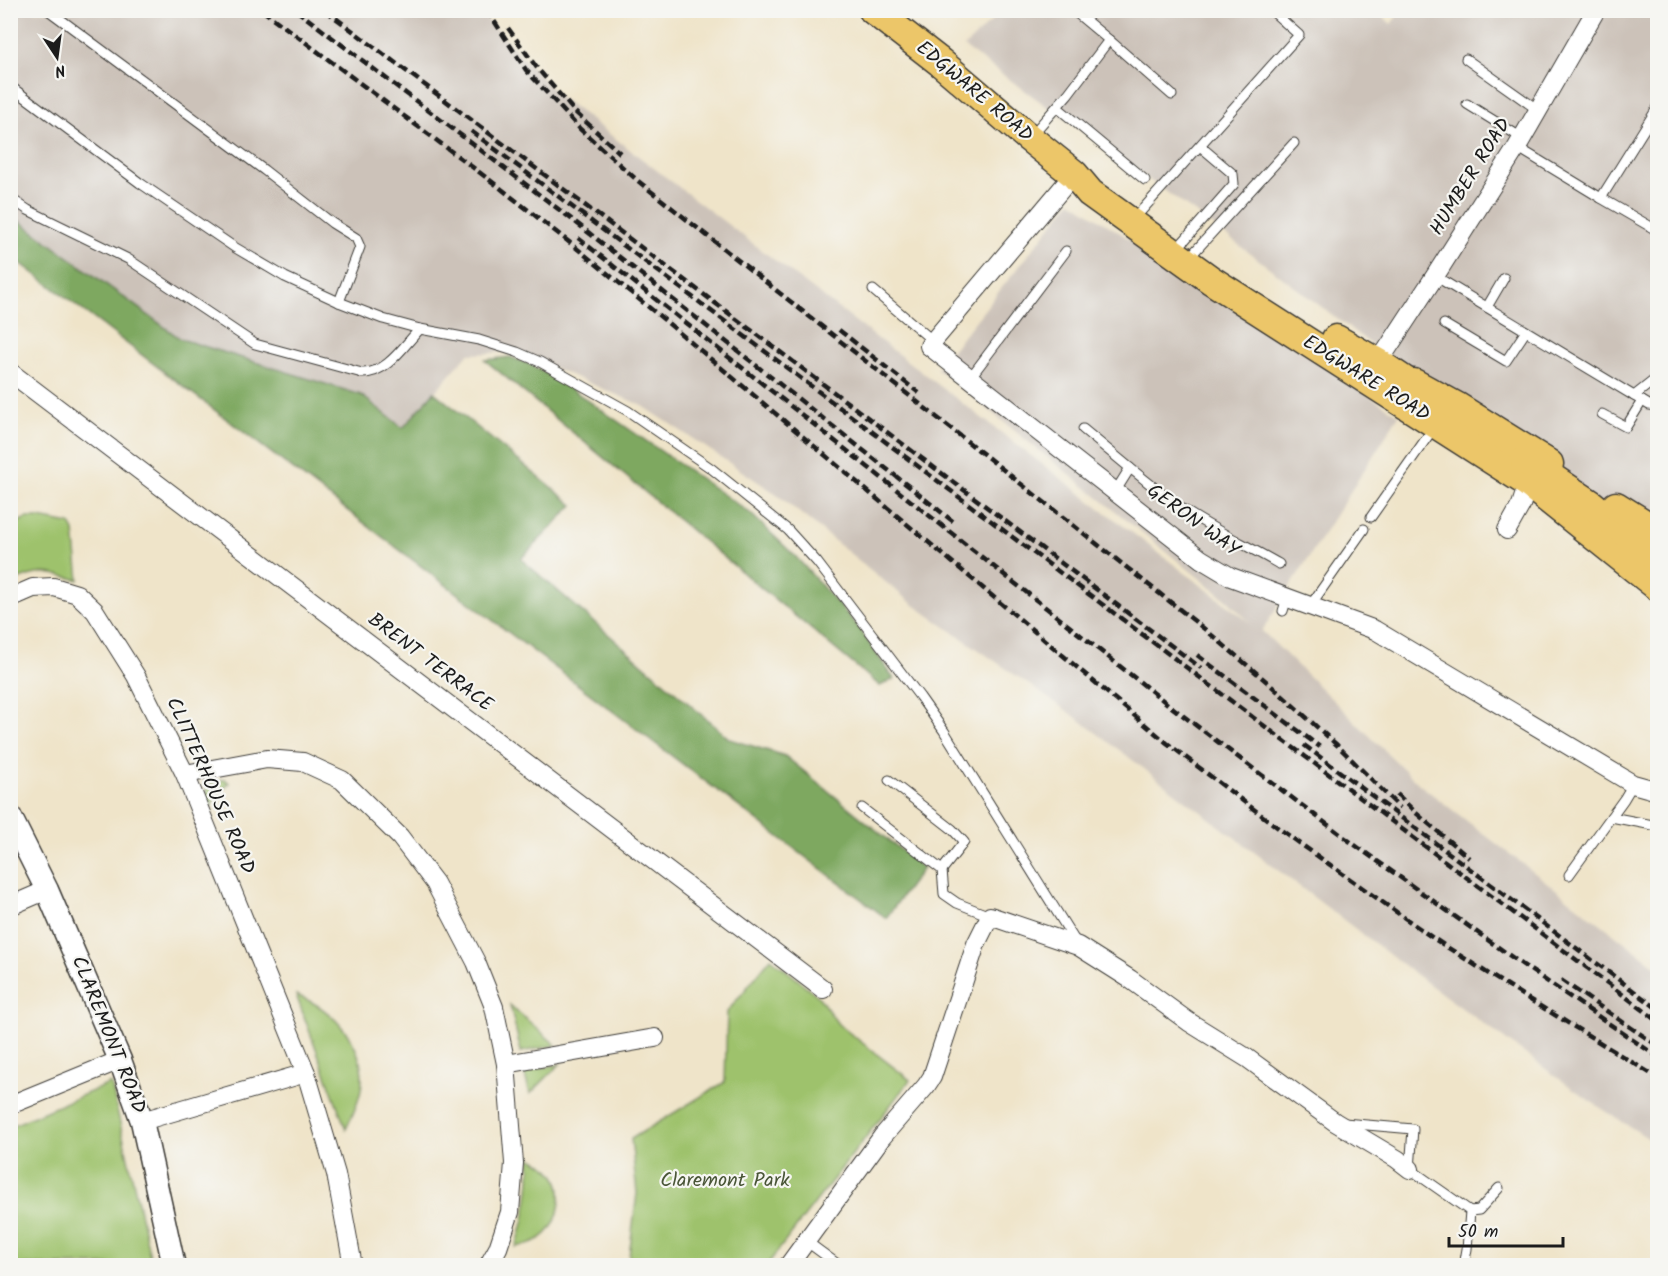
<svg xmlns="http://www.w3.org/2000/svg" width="1668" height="1276" viewBox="0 0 1668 1276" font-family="Kalam,sans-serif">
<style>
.industrial{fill:#ccc2b9}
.green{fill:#9ec26c;stroke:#5d6f44;stroke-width:1.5}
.forest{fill:#7ea860;stroke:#4d623e;stroke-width:1.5}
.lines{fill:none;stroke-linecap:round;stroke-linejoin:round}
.service-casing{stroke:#3c3a36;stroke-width:11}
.minor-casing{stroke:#3c3a36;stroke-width:20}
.tertiary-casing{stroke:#3c3a36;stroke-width:25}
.primary-casing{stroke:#3c3a36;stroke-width:31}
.service{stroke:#fff;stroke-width:9}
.minor{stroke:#fff;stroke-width:18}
.tertiary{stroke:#fff;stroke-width:22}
.primary{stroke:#ecc669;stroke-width:28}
.rail{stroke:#1c1c1c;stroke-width:4.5;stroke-dasharray:9 4.5;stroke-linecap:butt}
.labels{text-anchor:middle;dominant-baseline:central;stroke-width:4.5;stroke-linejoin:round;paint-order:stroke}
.street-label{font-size:20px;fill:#1c1c1c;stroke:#f6f6f2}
.park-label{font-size:20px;fill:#4a5638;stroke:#f6f6f2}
</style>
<rect width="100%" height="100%" fill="#f6f6f2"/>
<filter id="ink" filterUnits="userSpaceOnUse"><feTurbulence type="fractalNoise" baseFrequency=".0167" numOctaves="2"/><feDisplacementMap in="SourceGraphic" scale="12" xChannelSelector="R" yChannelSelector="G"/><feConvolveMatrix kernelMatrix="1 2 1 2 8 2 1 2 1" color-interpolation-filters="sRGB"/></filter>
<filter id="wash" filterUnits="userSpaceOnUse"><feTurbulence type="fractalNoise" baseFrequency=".008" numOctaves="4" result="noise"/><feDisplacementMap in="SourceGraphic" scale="24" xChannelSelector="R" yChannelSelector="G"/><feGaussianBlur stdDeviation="1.35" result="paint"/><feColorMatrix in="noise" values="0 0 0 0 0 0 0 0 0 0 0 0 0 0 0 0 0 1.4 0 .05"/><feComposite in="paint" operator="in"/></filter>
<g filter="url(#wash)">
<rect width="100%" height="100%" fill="#efe4c9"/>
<g class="industrial">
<polygon points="1376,10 1391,24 1401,11 1607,10 1615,16 1619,11 1657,11 1657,559 1207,221 964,47 1002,11"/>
<polygon points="11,11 479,11 558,95 1252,624 1227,600 937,369 1071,201 1399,415 1262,631 1420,785 1657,967 1657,1144 1590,1101 1415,974 1073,715 914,605 775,493 643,406 517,352 468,354 403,428 361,395 181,339 11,215"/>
</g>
<g class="green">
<path d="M26,518H39L70,524L74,531L79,580C48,572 40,569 11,583V526Z"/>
<path d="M225,779L229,783L214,799L211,809C206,799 203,794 210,784Z"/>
<polygon points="771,958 818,996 838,1024 910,1080 767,1265 627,1266 628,1264 637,1193 631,1139 725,1082 727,1012"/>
<path d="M296,995C334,1009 368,1046 361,1090C358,1105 352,1116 346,1129Z"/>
<polygon points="510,1005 556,1045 521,1052"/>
<polygon points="560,1064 530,1094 524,1072"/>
<polygon points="111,1083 152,1265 11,1265 11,1126"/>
<path d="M530,1157C538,1161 548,1166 553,1173C566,1189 560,1221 546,1234C538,1242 527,1245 516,1247C526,1217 532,1189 530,1157Z"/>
</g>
<g class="forest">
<polygon points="11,215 181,339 361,395 403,428 434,392 573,505 521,559 730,739 785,756 923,868 886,918 11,256"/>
<polygon points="510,357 529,364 561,382 750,513 796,557 856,624 894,679 880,686 485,360"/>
</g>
</g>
<g filter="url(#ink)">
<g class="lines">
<defs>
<g id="service">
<polyline points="48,10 264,170 332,223 356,238 360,247 339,302"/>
<polyline points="1073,10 1109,40 1172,95"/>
<polyline points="1466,59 1538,110"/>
<polyline points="10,86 140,183 234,247 285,277 339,302 383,319 420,329 479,340 517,352 540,362 628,411 712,469 788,530 817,562 920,697 944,731 1077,944"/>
<polyline points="1467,104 1522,138"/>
<polyline points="1057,107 1145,180"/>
<polyline points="1031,136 1068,94 1109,40"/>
<polyline points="1517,147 1601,198 1658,107"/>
<path d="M10,198L28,210L128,259L255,344L362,373C387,374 404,345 420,329"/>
<polyline points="1601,198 1658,231"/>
<polyline points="1133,220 1299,35 1271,10"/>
<polyline points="1175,251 1234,184 1233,174 1200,146"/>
<polyline points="1187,260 1294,143"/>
<polyline points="1435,276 1649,405 1658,407"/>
<polyline points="873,290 933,341"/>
<polyline points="1487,307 1504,278"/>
<polyline points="1444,324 1506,361 1526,331"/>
<polyline points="970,378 1066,251"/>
<polyline points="1634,396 1658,377"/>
<polyline points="1602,414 1626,427 1642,401"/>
<polyline points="1083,429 1130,468"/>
<path d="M1115,492L1130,468C1147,481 1163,496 1181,508C1212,529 1246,545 1279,564"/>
<polyline points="1371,517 1435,426"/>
<polyline points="1310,606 1364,529"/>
<polyline points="1283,611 1287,598"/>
<polyline points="889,780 952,829 964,842 942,870"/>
<polyline points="862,808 942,870 944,894 957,903 990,916"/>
<polyline points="1611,817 1658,826"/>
<polyline points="1569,875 1624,799 1633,784"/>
<polyline points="1344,1123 1413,1129 1410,1169 1470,1211 1467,1249 1464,1266"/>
<polyline points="1470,1211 1479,1210 1499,1188"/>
<polyline points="806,1241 840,1266"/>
</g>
<g id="minor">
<polyline points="1074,174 929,346 1201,559 1231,577 1375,630 1633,784 1658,791"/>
<polyline points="1378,363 1435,276 1517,147 1596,10"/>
<polyline points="10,372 823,989"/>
<polyline points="1507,530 1521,505 1528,483"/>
<polyline points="10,598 33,588 54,587 77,594 95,611 136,676 185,774 306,1073 336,1174 353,1266"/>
<polyline points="185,774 267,759 303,762 342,780 400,837 435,883 476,962 494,1007 506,1064 514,1163 510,1212 498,1248 488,1266"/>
<polyline points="10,906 47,890"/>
<polyline points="506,1064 655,1038"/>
<polyline points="10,1105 120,1060"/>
<polyline points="142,1121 306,1073"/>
<polyline points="788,1266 882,1137 926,1086 932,1077 976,944 990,916 1078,946 1130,979 1189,1022 1247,1058 1335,1122 1397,1159 1410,1169"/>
</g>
<polyline id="tertiary" points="10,816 47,890 120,1060 142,1121 174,1266"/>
<g id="primary">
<polyline points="873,10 940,62 1029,138 1074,174 1090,193 1211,280 1528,483 1658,587"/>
<polyline points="1336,339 1378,363 1429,397"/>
<polyline points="1414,383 1456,406 1549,464"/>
<polyline points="1525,460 1591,504 1658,560"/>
<polyline points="1616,506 1658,532"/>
</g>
</defs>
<use href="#service" class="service-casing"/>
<use href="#minor" class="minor-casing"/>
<use href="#tertiary" class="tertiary-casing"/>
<use href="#primary" class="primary-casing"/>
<use href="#service" class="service"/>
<use href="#minor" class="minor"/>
<use href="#tertiary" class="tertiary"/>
<use href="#primary" class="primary"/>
<g class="rail">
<polyline points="262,10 495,184 574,246 662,318 1167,743 1281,830 1433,938 1509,987 1658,1078"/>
<polyline points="296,10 574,221 955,523"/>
<polyline points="325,10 1201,668"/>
<polyline points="487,10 526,70 580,129 638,181 1207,631 1266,681 1337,745 1400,808"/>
<polyline points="508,28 537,68 575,112 620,153"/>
<polyline points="471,131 1658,1021"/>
<polyline points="578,238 1169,705 1352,843 1523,965 1658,1057"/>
<polyline points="839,330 919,393"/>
<polyline points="1197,655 1320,747"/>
<polyline points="1304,745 1658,1009"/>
<polyline points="1397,794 1416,813 1469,858"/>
<polyline points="1561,980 1658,1046"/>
</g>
</g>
</g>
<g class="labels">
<g class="street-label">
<text transform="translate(974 92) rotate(40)">EDGWARE ROAD</text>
<text transform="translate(1471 177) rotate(-58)">HUMBER ROAD</text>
<text transform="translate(1366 379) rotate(32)">EDGWARE ROAD</text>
<text transform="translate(1193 521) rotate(36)">GERON WAY</text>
<text transform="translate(430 663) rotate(37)">BRENT TERRACE</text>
<text transform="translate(210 786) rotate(66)">CLITTERHOUSE ROAD</text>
<text transform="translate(108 1035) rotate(68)">CLAREMONT ROAD</text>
</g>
<g class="park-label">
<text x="725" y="1181">Claremont Park</text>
</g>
</g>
<rect width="1668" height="1276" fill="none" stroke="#f6f6f2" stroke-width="36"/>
<g transform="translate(57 57) rotate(167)" stroke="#f6f6f2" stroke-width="4.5" paint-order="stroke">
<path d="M0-4.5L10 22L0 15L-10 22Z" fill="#1c1c1c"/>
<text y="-9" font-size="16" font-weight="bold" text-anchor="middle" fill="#1c1c1c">N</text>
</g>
<path d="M1449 1237v9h114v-9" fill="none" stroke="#1c1c1c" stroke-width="3"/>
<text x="1458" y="1237" font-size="18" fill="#1c1c1c" stroke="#f6f6f2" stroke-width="4.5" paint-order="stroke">50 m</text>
</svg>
